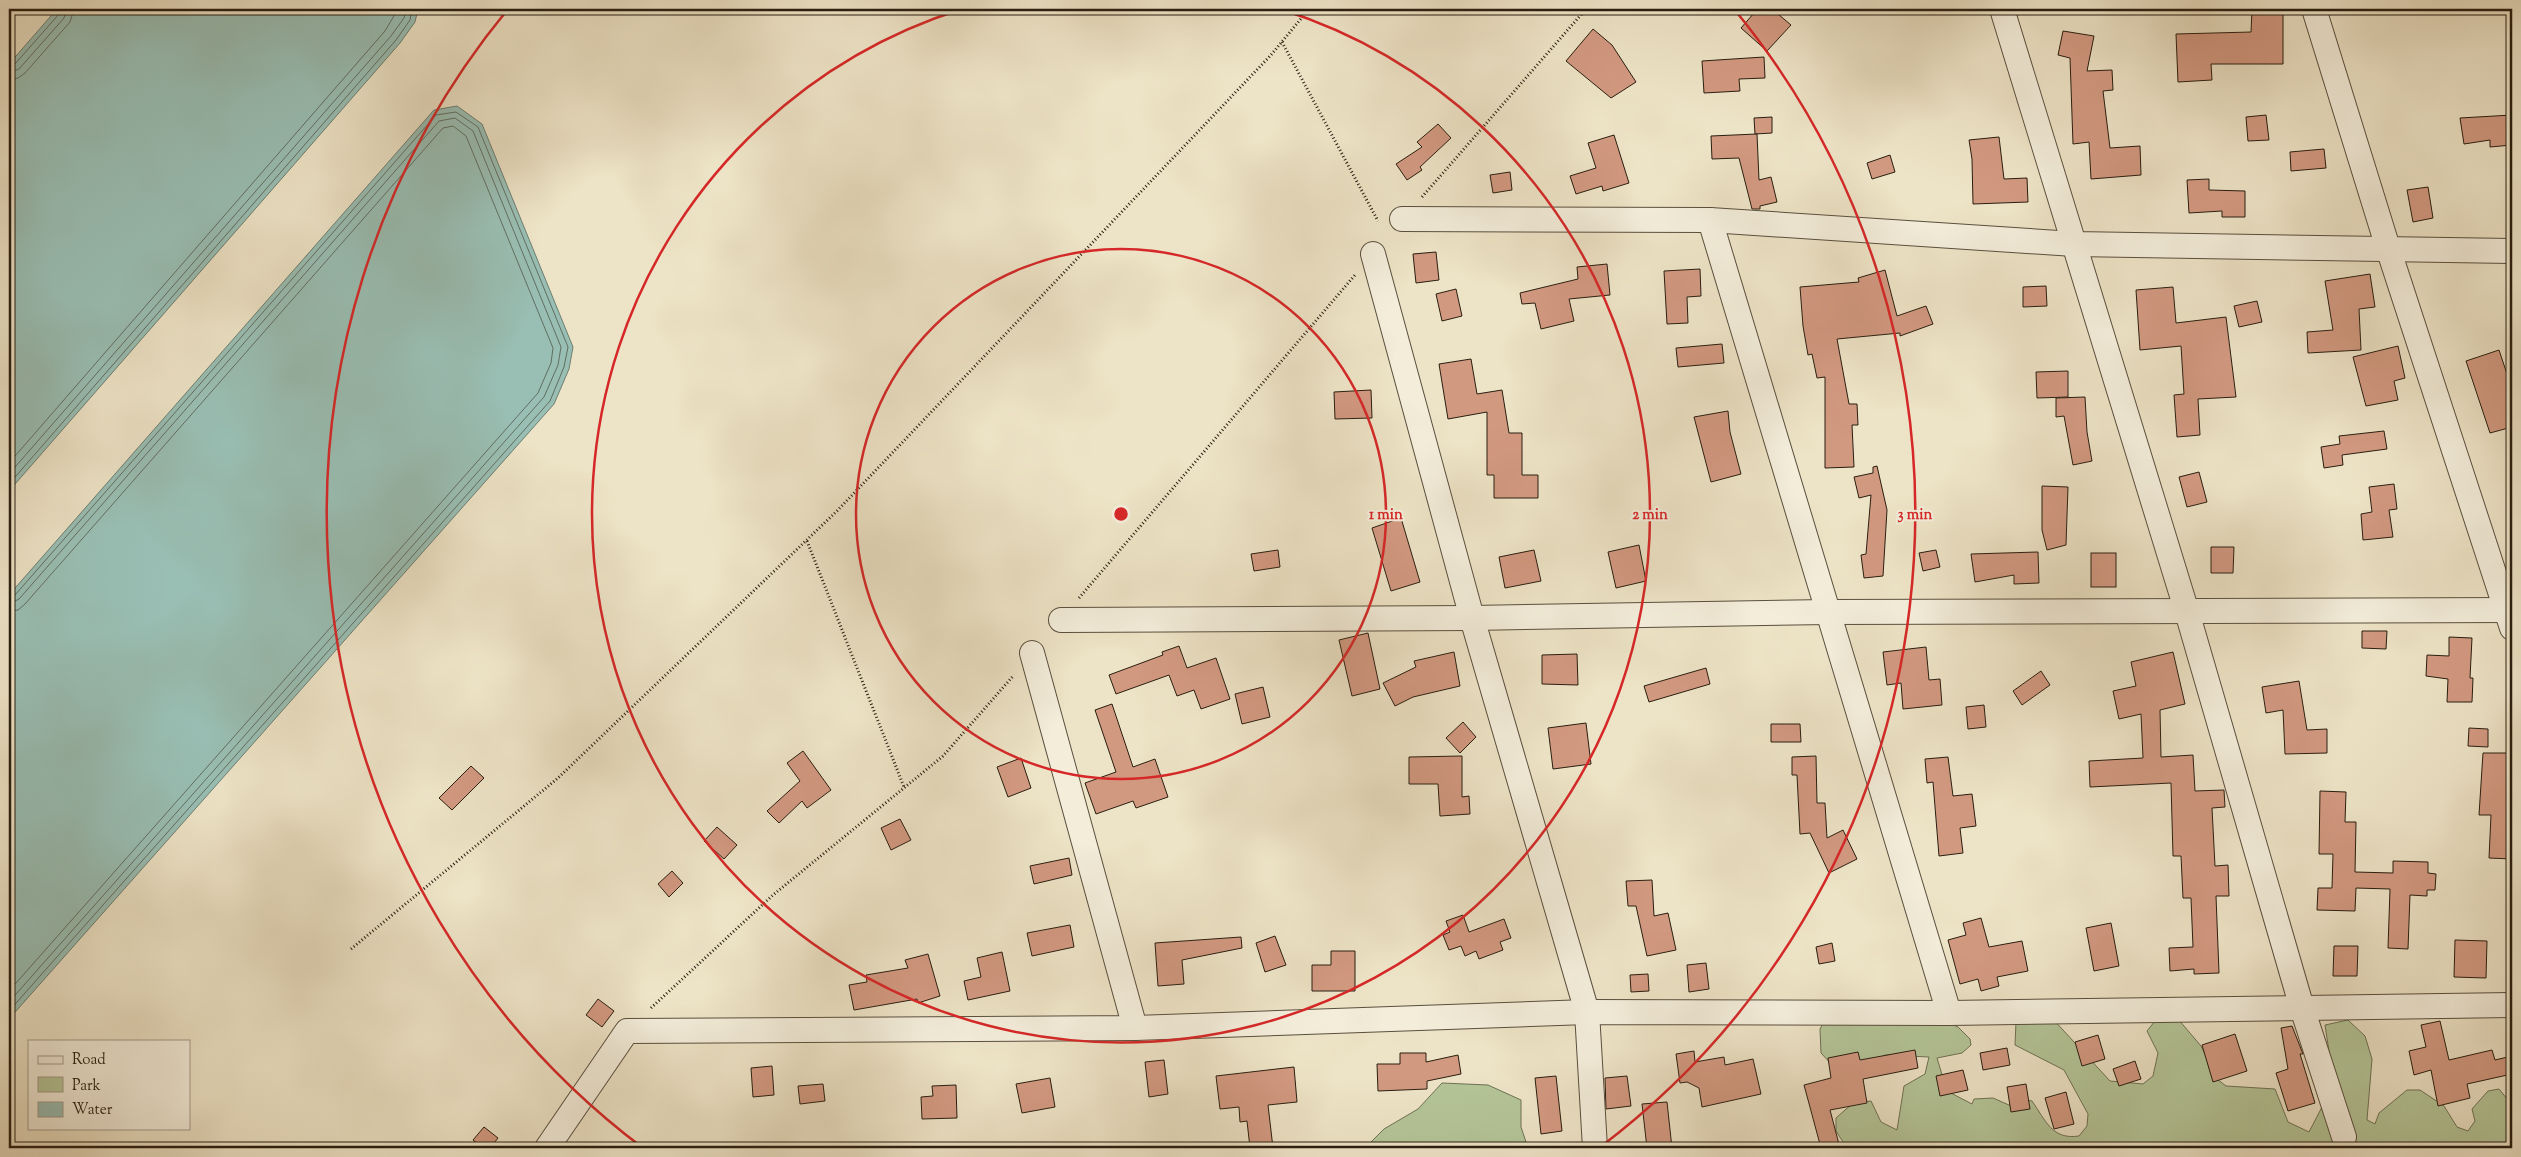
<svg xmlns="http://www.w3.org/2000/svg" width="2521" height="1157" viewBox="0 0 2521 1157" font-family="'Sorts Mill Goudy',serif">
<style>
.green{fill:#b4c598;stroke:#6e7254}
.water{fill:#99beb3;stroke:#6c7e72}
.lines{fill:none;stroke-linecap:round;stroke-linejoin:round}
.shore{stroke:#616e62;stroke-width:1}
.building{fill:#d29981;stroke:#291e10}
.minor-casing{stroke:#5a4f3e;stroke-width:26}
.path{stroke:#291e10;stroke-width:3;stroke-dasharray:1 2.5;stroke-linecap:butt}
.minor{stroke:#f3edda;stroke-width:24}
.ring{fill:none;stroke:#d62828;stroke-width:2.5}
.centre{fill:#d62828;stroke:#f3edda;stroke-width:2.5}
.ring-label{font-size:15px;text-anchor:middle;font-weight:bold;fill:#d62828;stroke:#f3edda;stroke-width:4;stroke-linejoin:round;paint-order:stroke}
</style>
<rect width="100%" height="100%" fill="#ede3c6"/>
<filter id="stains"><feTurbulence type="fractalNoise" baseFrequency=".004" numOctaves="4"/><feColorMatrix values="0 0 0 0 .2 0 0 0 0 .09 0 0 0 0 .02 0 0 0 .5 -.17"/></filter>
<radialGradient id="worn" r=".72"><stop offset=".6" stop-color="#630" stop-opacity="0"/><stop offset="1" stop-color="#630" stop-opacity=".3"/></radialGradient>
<g class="green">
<path d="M2051,1017L2110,1081L2143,1084L2153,1076L2158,1053L2147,1031L2155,1021L2178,1019L2201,1046L2217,1079L2226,1086L2275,1089L2288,1122L2309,1132L2334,1084L2325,1025L2348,1020L2365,1036L2372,1059L2367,1120L2375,1124L2379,1113L2407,1090H2420L2444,1106L2457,1127L2468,1131L2475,1121L2472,1109L2488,1091L2499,1089L2512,1105V1146L2492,1148H1847L1836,1131V1118L1853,1103L1871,1101L1881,1122L1897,1130L1904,1086L1925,1074L1929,1057L1885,1055L1875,1062L1833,1066L1821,1053L1820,1029L1825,1020L1946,1022L1958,1027L1970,1039L1971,1045L1962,1053L1937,1058L1947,1091L1972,1104L1974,1099L1993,1098L2018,1109L2025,1100L2032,1101C2046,1121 2052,1140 2079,1136L2087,1126L2088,1114L2064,1070L2015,1045L2016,1021Z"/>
<polygon points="1442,1083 1488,1085 1521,1100 1521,1127 1528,1148 1365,1148 1384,1129 1418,1109"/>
</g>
<g class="water">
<polygon points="57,9 418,9 415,22 400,43 9,491 9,64"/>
<polygon points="457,106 482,124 573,347 569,369 554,404 9,1019 9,595 434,110"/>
</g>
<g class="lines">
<g class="shore">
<polyline points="9,66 15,64 59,14 60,9"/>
<polyline points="9,73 19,69 64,18 66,9"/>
<polyline points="9,80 18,78 25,73 70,22 74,9"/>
<polyline points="9,463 385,31 398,9"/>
<polyline points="9,474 391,36 404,18 406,9"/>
<polyline points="9,484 396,40 410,20 412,9"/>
<polyline points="9,597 15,595 436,115 456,112 478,127 568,347 564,367 550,401 9,1011"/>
<polyline points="9,604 19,599 439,121 455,118 473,131 561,347 558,365 544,397 9,1002"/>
<polyline points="9,611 18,610 25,604 443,128 453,126 466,136 553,348 551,363 538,393 9,991"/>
</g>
</g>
<g class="building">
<polygon points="1762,9 1772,9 1791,25 1767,51 1741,28 1754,13 1756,15"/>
<polygon points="2252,9 2283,9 2283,64 2211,64 2212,80 2178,82 2176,34 2251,32"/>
<polygon points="1593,29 1612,45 1636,82 1611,98 1566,61"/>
<polygon points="2063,31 2094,36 2087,71 2112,70 2113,90 2103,91 2110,148 2140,146 2141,175 2091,179 2089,142 2073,144 2070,58 2058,55"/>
<polygon points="1764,57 1765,78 1739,79 1740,91 1704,93 1702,61"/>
<polygon points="2266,115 2269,140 2248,141 2246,117"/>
<polygon points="2512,115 2512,145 2490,147 2490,140 2464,144 2460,118"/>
<polygon points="1772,117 1772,133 1755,134 1754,118"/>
<polygon points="1438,124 1451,138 1420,167 1422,170 1407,180 1396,164 1422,147 1417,142"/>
<polygon points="1757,134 1759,180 1771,177 1777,202 1760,206 1760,209 1752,209 1739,158 1712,159 1711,136"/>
<polygon points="1614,135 1629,183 1603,191 1602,186 1576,194 1570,176 1596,168 1588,143"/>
<polygon points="1999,137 2004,179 2027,178 2028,202 1973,204 1972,159 1969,140"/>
<polygon points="2324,149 2326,168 2291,171 2290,152"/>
<polygon points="1890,155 1895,172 1872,179 1867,163"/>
<polygon points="1510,172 1512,190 1493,193 1490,175"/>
<polygon points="2209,179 2209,190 2245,191 2245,217 2222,217 2222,211 2189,213 2187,180"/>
<polygon points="2428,187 2433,218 2413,222 2407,190"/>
<polygon points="1436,252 1439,280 1416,283 1413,254"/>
<polygon points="1607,264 1610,295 1569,299 1574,321 1541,329 1535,303 1522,304 1520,293 1578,279 1577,267"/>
<polygon points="1700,269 1701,296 1687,297 1688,323 1667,324 1664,271"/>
<polygon points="1885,270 1897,316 1926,306 1933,324 1900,336 1900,333 1837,339 1849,404 1857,404 1858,425 1852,425 1854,467 1825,468 1825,377 1817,378 1812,354 1808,355 1803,326 1800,287 1859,282 1858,278"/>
<polygon points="2370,274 2375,307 2359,309 2361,350 2308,353 2307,332 2333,330 2325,281"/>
<polygon points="2046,286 2047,306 2023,307 2023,287"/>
<polygon points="2173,287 2176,323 2226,317 2236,397 2198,399 2200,435 2177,437 2174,395 2184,394 2181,346 2140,350 2136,290"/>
<polygon points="1456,289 1462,316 1442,321 1436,294"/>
<polygon points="2257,301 2262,322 2239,327 2234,306"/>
<polygon points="1722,344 1724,363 1678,367 1676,348"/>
<polygon points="2398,346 2405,378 2394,381 2398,400 2366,406 2353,357"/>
<polygon points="2499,350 2512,389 2512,427 2490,433 2466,361"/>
<polygon points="1471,359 1477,394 1502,390 1509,433 1522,433 1522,475 1538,475 1538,498 1494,498 1494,475 1487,475 1487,412 1448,419 1439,364"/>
<polygon points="2068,371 2068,397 2037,398 2036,372"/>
<polygon points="1371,390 1372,418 1335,419 1334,392"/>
<polygon points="2085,397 2087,432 2092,461 2073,465 2064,416 2056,417 2056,398"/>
<polygon points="1728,411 1730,432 1741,474 1711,482 1694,417"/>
<polygon points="2384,431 2387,449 2342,455 2343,465 2324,468 2321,447 2340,444 2339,436"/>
<polygon points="1877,466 1887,510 1883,576 1864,578 1861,555 1866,554 1871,495 1859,498 1854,477 1873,473 1873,467"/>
<polygon points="2199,472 2207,502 2187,507 2179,477"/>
<polygon points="2394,484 2397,509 2389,510 2393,537 2363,540 2361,514 2372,512 2369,487"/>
<polygon points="2042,486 2068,487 2066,545 2047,550 2042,530"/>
<polygon points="1401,518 1420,582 1391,591 1372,528"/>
<polygon points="1639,545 1646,581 1616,588 1608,552"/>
<polygon points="2211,547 2234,547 2233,573 2211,573"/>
<polygon points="1278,550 1280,567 1254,571 1251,554"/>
<polygon points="1534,550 1541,581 1505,588 1499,557"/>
<polygon points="1936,550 1940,567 1923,571 1919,553"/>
<polygon points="2038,552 2039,583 2014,584 2014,575 1975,582 1971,554"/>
<rect x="2091" y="553" width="25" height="34"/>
<polygon points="2362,631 2387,631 2386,649 2362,648"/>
<polygon points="1368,633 1380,689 1352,696 1339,640"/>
<polygon points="2449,637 2472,638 2470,678 2473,678 2472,702 2447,702 2448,679 2426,676 2427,655 2449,656"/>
<polygon points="1179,646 1187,668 1216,658 1230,699 1201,709 1194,690 1177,696 1169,675 1116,694 1109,675 1163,655 1162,652"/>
<polygon points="1926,647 1929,680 1940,679 1942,705 1903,709 1901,683 1887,685 1883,652"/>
<polygon points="1454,652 1460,686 1413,697 1395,706 1383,683 1416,667 1414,661"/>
<polygon points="2173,652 2185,704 2160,710 2161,757 2193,755 2195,791 2224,790 2225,807 2212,808 2215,866 2228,865 2229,896 2216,896 2219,973 2194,974 2194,969 2170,971 2169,948 2193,947 2191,898 2183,898 2181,856 2173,856 2171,783 2090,787 2089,761 2143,758 2141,714 2119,719 2113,691 2136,686 2131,662"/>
<polygon points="1577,654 1578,685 1542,684 1542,655"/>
<polygon points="1706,668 1710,684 1649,702 1644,686"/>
<polygon points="2041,671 2050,685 2022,705 2013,691"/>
<polygon points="2299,681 2307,730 2327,729 2327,753 2285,754 2283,710 2266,713 2262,687"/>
<polygon points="1263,687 1270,717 1242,724 1235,694"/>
<polygon points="1112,704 1133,767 1155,759 1168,797 1136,808 1133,801 1096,814 1085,783 1116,772 1095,710"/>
<polygon points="1984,705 1986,727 1968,729 1966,707"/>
<polygon points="1463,722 1476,737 1460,753 1446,738"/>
<polygon points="1586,723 1591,764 1553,769 1548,728"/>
<polygon points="1771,724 1800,724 1801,742 1771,742"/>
<polygon points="2469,728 2488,729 2488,747 2468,746"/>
<polygon points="803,751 831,790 807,808 802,801 779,823 767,811 800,781 787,763"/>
<polygon points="2483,753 2512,753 2512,859 2489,858 2491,815 2479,815"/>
<polygon points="1462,756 1462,797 1469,796 1470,814 1440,816 1438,784 1409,784 1409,757"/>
<polygon points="1816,756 1817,803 1825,803 1827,838 1843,830 1857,859 1829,873 1810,833 1800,834 1797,775 1792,775 1792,757"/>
<polygon points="1948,757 1953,796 1972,794 1976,826 1960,828 1963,853 1939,856 1933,782 1927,783 1925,759"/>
<polygon points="1021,758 1031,788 1008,797 997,767"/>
<polygon points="471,766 484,778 452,810 439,798"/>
<polygon points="2320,791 2346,792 2345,822 2356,822 2355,872 2393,873 2393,861 2428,862 2428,873 2436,874 2435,890 2427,890 2427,896 2410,895 2408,949 2388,948 2390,889 2356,888 2355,911 2317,910 2318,888 2332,888 2333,854 2319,854"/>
<polygon points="900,819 911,840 891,850 881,828"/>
<polygon points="717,827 737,845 724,859 704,841"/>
<polygon points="1069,858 1072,875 1034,884 1030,866"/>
<polygon points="672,871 683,883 669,897 658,884"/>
<polygon points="1652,880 1654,916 1668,913 1676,950 1647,956 1636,906 1628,906 1626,881"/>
<polygon points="1463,915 1469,932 1504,919 1511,938 1500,942 1503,950 1479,959 1476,951 1465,956 1461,946 1449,950 1443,935 1450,932 1446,921"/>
<polygon points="1981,918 1989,947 2022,941 2028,971 1997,977 1999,986 1981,991 1978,979 1960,984 1948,940 1966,935 1963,923"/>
<polygon points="2111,923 2119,966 2094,971 2086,928"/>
<polygon points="1070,925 1074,947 1032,956 1027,933"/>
<polygon points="1275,936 1286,965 1265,972 1256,943"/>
<polygon points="1241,937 1242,948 1182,960 1184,984 1158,986 1155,943"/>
<polygon points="2455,940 2487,941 2486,978 2454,977"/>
<polygon points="1832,943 1835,961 1819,964 1816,947"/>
<polygon points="2334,946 2358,946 2357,976 2333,976"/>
<polygon points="1331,951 1355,951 1355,991 1312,991 1312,965 1331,965"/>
<polygon points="1002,952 1010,991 968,1000 964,981 981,977 977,958"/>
<polygon points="928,954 940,996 918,1003 917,999 854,1010 849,985 867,982 866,975 908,968 905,960"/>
<polygon points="1706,963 1709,989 1689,992 1687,965"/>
<polygon points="1648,974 1649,991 1631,992 1630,975"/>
<polygon points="598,999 614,1011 602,1027 586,1015"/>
<polygon points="2440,1021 2449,1060 2492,1050 2495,1060 2512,1056 2512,1074 2467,1084 2470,1098 2438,1106 2431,1070 2414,1075 2409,1051 2426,1047 2421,1025"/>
<polygon points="2292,1026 2303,1054 2300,1054 2315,1103 2288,1111 2276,1073 2288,1069 2281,1028"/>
<polygon points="2235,1034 2247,1071 2213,1082 2202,1045"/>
<polygon points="2098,1035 2105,1059 2082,1066 2075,1042"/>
<polygon points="2007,1048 2010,1065 1983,1070 1980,1053"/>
<polygon points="1915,1050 1918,1068 1863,1079 1867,1103 1830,1110 1840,1148 1821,1148 1804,1085 1831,1078 1828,1058 1858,1052 1860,1060"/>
<polygon points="1694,1051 1695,1062 1724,1057 1725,1065 1753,1059 1761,1094 1702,1107 1699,1088 1687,1082 1680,1083 1676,1054"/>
<polygon points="1400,1053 1426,1053 1426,1062 1458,1055 1461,1074 1427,1081 1427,1089 1378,1091 1377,1064 1400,1064"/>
<polygon points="1164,1060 1168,1094 1149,1097 1145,1062"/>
<polygon points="2135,1061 2141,1079 2119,1086 2113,1069"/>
<polygon points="772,1066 774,1095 753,1097 751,1068"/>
<polygon points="1294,1067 1297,1102 1268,1105 1273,1148 1250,1148 1247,1121 1240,1122 1239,1107 1220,1109 1216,1076"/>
<polygon points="1963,1070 1968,1090 1940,1096 1936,1076"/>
<polygon points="1556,1076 1562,1131 1541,1134 1535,1078"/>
<polygon points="1627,1076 1631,1106 1606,1109 1605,1078"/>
<polygon points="1050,1078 1055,1107 1022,1113 1016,1084"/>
<polygon points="823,1084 825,1101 800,1104 798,1086"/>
<polygon points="2026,1084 2030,1109 2011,1112 2007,1087"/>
<polygon points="956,1085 957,1118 922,1119 921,1097 933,1096 932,1086"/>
<polygon points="2066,1092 2074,1124 2054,1129 2045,1098"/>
<polygon points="1667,1102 1672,1148 1647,1148 1642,1104"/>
<polygon points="484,1127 498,1138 490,1148 483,1148 473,1140"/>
</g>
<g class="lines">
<defs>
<g id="minor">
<polyline points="2002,9 2187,612 2302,1008 2344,1137"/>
<polyline points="2314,9 2388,248 2512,628"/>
<polyline points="1402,219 1710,220 2074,244 2512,251"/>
<polyline points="1710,220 1949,1013"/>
<polyline points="1373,254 1472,618 1587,1012 1595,1148"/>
<polyline points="1061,620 1472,618 1828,612 2512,610"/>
<polyline points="1032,653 1135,1028"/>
<polyline points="547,1148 627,1031 1135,1028 1587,1012 1949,1013 2512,1005"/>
</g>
</defs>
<use href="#minor" class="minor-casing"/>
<g class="path">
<polyline points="1282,42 1378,221"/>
<polyline points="1422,197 1586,9"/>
<polyline points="807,541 904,787"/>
<polyline points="1079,598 1355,275"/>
<polyline points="351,949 558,778 837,511 1271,55 1309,9"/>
<polyline points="651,1008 773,895 943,756 1014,675"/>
</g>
<use href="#minor" class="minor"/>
</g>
<g class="ring">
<circle cx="1121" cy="514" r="265"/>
<path d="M1280 9A529 529 0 1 1 962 9"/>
<path d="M643 1148A794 794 0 0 1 508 9M1734 9A794 794 0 0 1 1599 1148"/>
</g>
<circle cx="1121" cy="514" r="8" class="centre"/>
<g class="ring-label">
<text x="1386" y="519">1 min</text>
<text x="1650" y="519">2 min</text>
<text x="1915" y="519">3 min</text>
</g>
<rect width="2521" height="1157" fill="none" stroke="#ede3c6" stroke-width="30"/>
<rect x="10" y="10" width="2501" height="1137" fill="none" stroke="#291e10" stroke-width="2.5"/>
<rect x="15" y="15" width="2491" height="1127" fill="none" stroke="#291e10"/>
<rect x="28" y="1040" width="162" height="90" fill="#f3edda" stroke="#a29a89"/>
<rect x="38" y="1056" width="25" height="8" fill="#f3edda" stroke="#a29a89"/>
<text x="72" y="1064" font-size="15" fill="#291e10">Road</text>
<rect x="38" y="1077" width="25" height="15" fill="#b4c598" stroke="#a29a89"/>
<text x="72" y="1090" font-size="15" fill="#291e10">Park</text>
<rect x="38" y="1102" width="25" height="15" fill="#99beb3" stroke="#a29a89"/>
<text x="72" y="1114" font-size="15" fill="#291e10">Water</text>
<rect width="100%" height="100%" filter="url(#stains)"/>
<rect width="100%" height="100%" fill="url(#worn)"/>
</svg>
